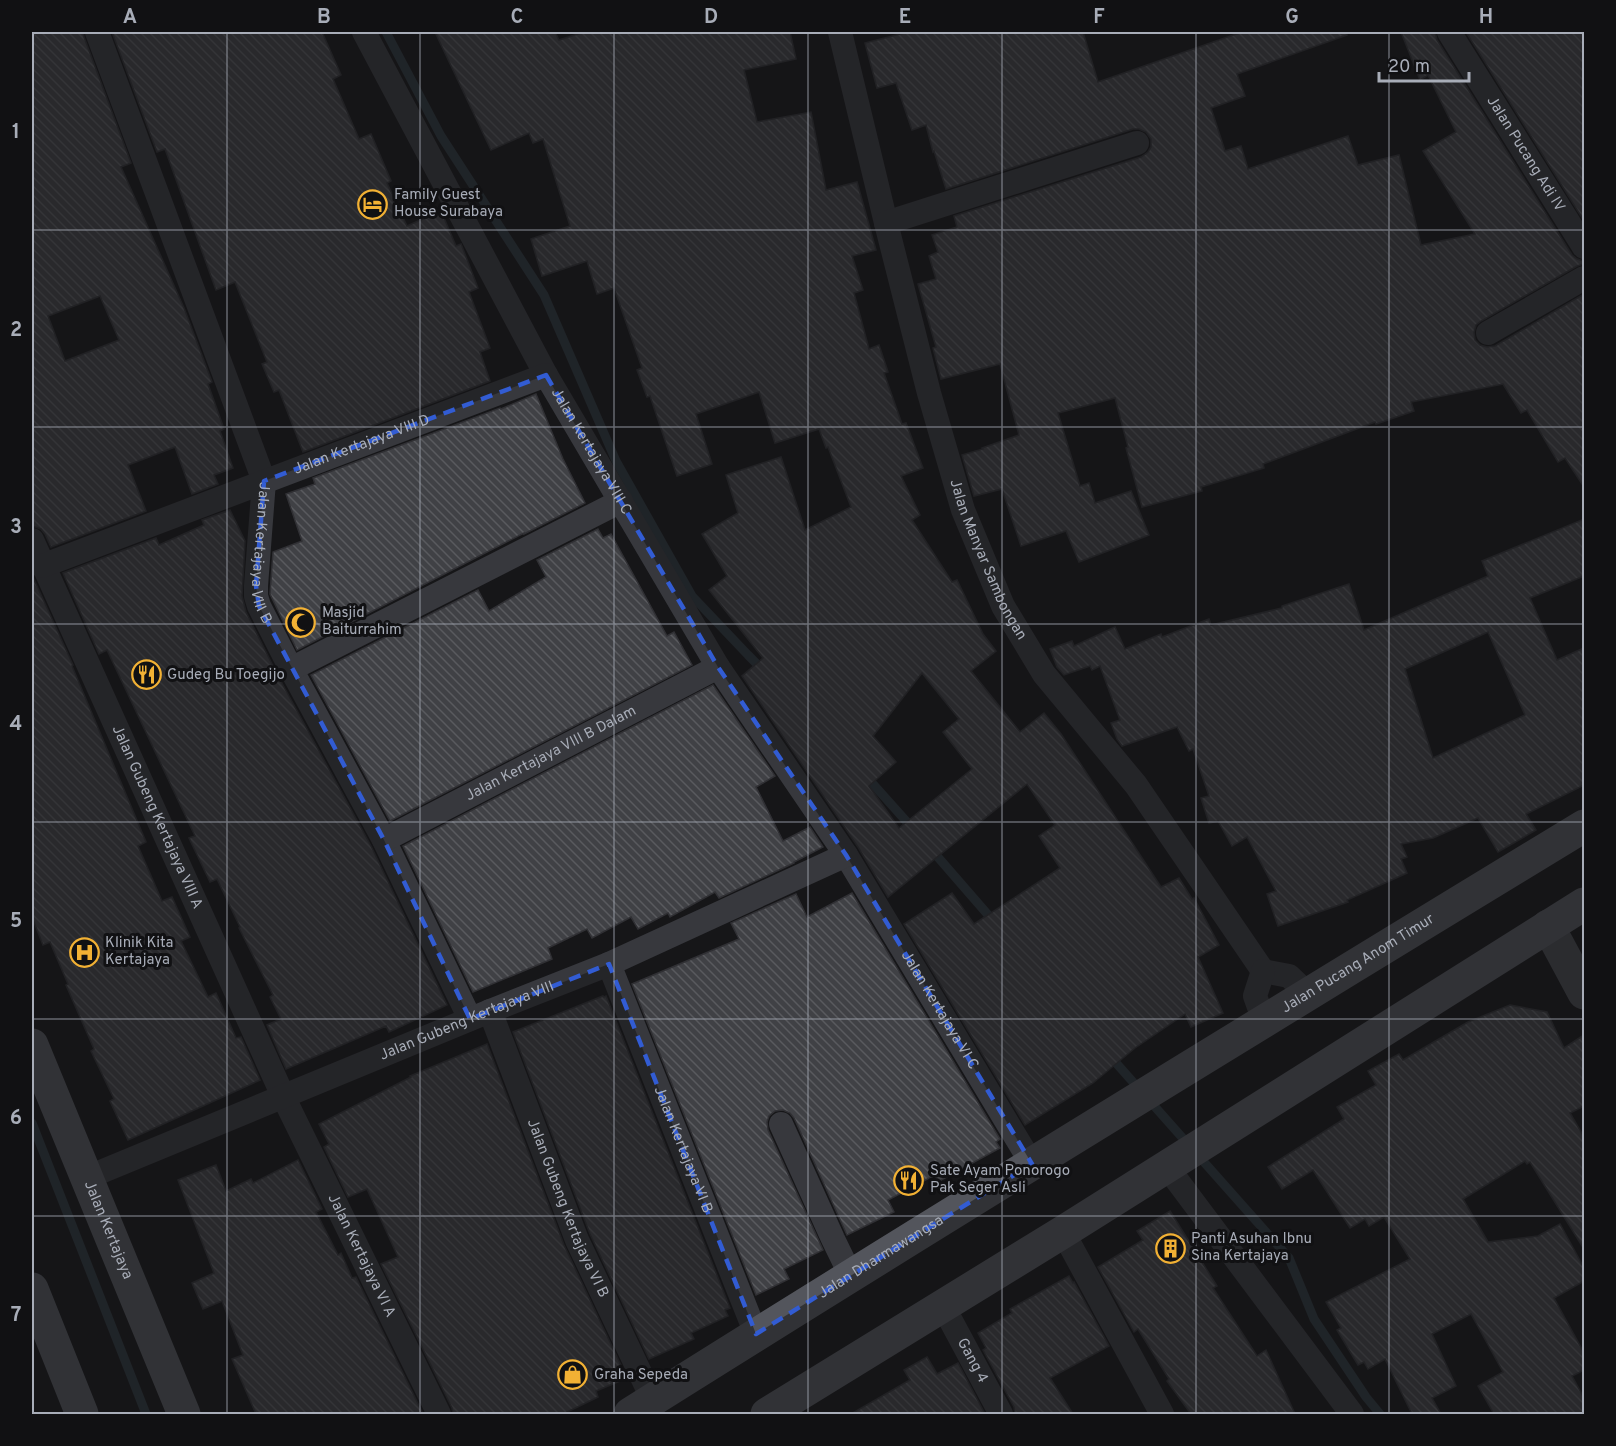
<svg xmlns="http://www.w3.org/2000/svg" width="1616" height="1446" viewBox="0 0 1616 1446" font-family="Overpass,sans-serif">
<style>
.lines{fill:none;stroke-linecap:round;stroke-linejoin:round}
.stream{stroke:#2c353c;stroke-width:9}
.building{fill:url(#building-back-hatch);stroke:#303034;stroke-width:1.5;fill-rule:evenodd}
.street{stroke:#37383d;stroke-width:24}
.secondary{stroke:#45474d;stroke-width:33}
.primary{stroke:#53555c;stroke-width:33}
.marked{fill:none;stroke:#325cd3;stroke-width:4.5;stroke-dasharray:12 8;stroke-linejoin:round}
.grid{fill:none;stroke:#a8adb8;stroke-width:1.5;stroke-opacity:0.55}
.labels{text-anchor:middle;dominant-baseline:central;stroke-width:6;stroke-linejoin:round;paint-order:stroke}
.street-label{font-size:15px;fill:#a8adb8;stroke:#111113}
.poi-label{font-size:15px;fill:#a8adb8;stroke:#111113;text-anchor:start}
.neatline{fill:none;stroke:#a8adb8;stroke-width:2}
.grid-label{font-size:20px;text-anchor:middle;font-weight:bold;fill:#a8adb8}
</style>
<defs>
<pattern id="building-back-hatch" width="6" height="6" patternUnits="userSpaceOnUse" patternTransform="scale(1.5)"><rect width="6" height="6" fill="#404145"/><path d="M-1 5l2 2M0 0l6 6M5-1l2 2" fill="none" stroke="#595a5e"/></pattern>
</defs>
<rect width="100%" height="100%" fill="#161618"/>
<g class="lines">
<g class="stream">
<polyline points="386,32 441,136 544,295 616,461 692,596 748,655 765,672"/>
<polyline points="864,774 915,831"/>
<polyline points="930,848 996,924"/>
<polyline points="1109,1055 1289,1258 1314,1319 1366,1397 1380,1414"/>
<polyline points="32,1123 146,1414"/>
</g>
</g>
<g class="building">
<path d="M32,32H83L84,37L131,163L121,167L184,308L212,382L208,384L224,429L220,431L233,468L214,475L218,484L192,494L175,447L128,465L146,511L51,547L45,534L41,529L32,526ZM100,296L119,340L65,361L48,316Z"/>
<polygon points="112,32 322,32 341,75 333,79 359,139 371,134 391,181 387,183 407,226 441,211 456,246 461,244 463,249 478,288 469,292 490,348 480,352 490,381 303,452 279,390 274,392 262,364 267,362 235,282 216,290 165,149 157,152"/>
<path d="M435,32H555L559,40L584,32H790L796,59L744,70L757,122L811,112L826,190L857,182L876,250L852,256L863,290L854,293L869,349L879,345L888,372L884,373L902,424L906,423L923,468L901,476L920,515L912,520L952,582L957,580L983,634L996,651L971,671L1020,732L1044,713L1061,734L1161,887L1179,878L1192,899L1194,898L1219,945L1198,957L1223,1013L1191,1027L1185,1014L1135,1048L1093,1083L1025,1125L904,924L952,893L974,924L1060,868L1039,836L1055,825L1027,784L888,897L858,847L742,676L763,658L709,590L727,576L702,534L738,513L726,475L781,457L805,530L851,507L828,447L826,448L819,429L775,443L759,392L696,414L712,464L677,476L650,396L647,397L637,370L642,368L614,288L597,294L587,261L542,276L531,239L570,226L543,139L533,143L529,133L491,150ZM922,673L959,719L943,732L972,769L899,828L869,786L896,762L873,736Z"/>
<polygon points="908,32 1083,32 1098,82 1242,32 1346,32 1347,35 1237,74 1245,96 1211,108 1225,151 1241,146 1248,169 1348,136 1358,165 1399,155 1421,245 1475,234 1423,151 1456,132 1428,75 1420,80 1401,32 1435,32 1437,40 1572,255 1577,259 1584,261 1584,264 1577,266 1481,321 1476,325 1474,332 1475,340 1480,345 1487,347 1495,346 1584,294 1584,487 1565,458 1558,462 1527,410 1521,413 1503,384 1411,402 1414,411 1376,424 1375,422 1263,464 1264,468 1201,487 1202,491 1142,507 1126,448 1128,447 1115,398 1058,413 1080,486 1089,483 1095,503 1131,491 1149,535 1079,562 1066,531 1021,546 1002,489 974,496 962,455 983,449 982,448 1019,435 1000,364 941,379 933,348 936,347 918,284 936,279 929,256 938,252 932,235 957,227 954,216 1141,157 1148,152 1151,147 1151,139 1146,132 1139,129 1133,129 946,189 934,151 933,152 926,125 912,130 896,83 877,88 865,43"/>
<polygon points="1466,32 1584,32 1584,221"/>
<polygon points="536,394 563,459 585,503 524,534 524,533 297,650 270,594 273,552 302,541 286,494 315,484 313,478 500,408 501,409"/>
<polygon points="230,510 245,541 242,596 246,612 278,676 371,846 447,1005 389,1032 386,1026 286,1069 267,1025 281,1019 270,997 273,995 239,928 240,927 217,879 210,882 189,838 195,836 107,650 99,654 63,573 156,538 159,545 204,525 202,520"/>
<path d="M1584,519V576L1530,598L1557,660L1584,648V785L1526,814L1536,830L1498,852L1478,818L1433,838L1401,844L1407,857L1401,859L1407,873L1347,900L1348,902L1278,926L1267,894L1276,891L1247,837L1232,846L1218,821L1209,823L1201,798L1209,796L1193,749L1189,751L1177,727L1122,746L1117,739L1111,723L1120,720L1100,666L1092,670L1090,666L1064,675L1057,667L1050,649L1072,641L1074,646L1115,627L1125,649L1161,634L1162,637L1209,619L1211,625L1282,608V606L1349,584L1364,630L1488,576L1482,561ZM1488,632L1525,715L1433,758L1405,669Z"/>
<polygon points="598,529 603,538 611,534 667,636 674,632 692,665 390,821 311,675 478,590 489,611 546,577 537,560"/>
<polygon points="32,575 73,665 72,666 146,842 138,846 162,901 172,897 190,937 181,941 208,997 216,993 236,1038 241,1037 260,1080 128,1140 110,1101 114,1099 91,1051 94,1049 66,985 68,984 50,942 43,945 32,917"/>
<polygon points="713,685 775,776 756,787 783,841 810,827 823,847 794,862 794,863 719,898 715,892 670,917 668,913 638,929 631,917 592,938 587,929 548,948 552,959 473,992 403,846"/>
<polygon points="852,893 1000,1139 996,1142 1000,1148 934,1184 931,1177 888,1200 894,1212 847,1235 794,1118 790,1113 783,1110 775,1111 769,1116 767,1122 768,1130 823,1250 784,1269 789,1279 756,1295 632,984 739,939 731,923 796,894 807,917"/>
<polygon points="603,996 604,997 606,996 730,1308 725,1310 728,1316 691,1333 694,1339 649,1359 590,1234 513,1032"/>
<polygon points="1510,1005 1547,1012 1564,1048 1584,1035 1584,1106 1570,1113 1584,1137 1584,1249 1530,1162 1527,1164 1525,1161 1463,1199 1488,1242 1538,1236 1560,1224 1584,1268 1584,1281 1554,1298 1584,1353 1584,1370 1572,1376 1584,1398 1584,1414 1494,1414 1478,1386 1503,1372 1471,1314 1432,1334 1456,1386 1432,1398 1441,1414 1412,1414 1385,1359 1368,1369 1364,1362 1358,1365 1337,1330 1341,1328 1326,1302 1410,1259 1384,1217 1369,1226 1365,1219 1350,1228 1313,1170 1282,1189 1268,1167 1344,1119 1337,1107 1376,1085 1368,1071 1399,1054 1403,1060 1468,1022"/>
<polygon points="487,1044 564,1245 627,1378 596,1391 598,1397 563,1414 453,1414 452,1408 381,1264 398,1257 367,1189 348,1197 324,1147 329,1144 319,1124 411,1077 410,1076"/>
<polygon points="298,1160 322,1209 316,1212 338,1255 341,1253 352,1278 356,1277 423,1414 256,1414 232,1359 243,1355 222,1301 203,1309 192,1283 214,1273 178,1180 216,1165 226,1191 251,1179 253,1183"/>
<polygon points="1170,1211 1217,1286 1213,1288 1257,1356 1266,1350 1295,1414 1191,1414 1167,1381 1169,1379 1138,1329 1134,1332 1098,1267 1143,1240 1137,1231"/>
<polygon points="1069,1276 1073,1283 1074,1282 1109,1346 1050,1378 1073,1414 1015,1414 1014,1407 983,1350 986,1348 978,1333 1012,1313 1010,1309"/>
<polygon points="927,1357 937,1374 958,1363 985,1414 851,1414 910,1380 904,1370"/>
</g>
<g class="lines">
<g class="street">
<path id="s1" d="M97,32L264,481L256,586V596L259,606L291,669L384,840L470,1019"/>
<path id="s2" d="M364,32L546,375L718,667L846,855L1032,1164"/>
<path id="s3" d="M840,32L886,223L929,393L963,510L1003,606L1044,674L1136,785L1263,971L1289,976L1308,994"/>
<path id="s4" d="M1449,32L1584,247"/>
<polyline points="886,223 1137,143"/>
<polyline points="1488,333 1584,278"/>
<path id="s5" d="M32,540L283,1096L439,1414"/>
<path id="s6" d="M42,566L546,375"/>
<polyline points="291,669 621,501"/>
<path id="s7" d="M384,840L718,667"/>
<path id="s8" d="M609,964L756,1334"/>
<polyline points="1263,971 1255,996 1264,1021"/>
<path id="s9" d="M490,1011L577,1240L653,1400"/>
<polyline points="781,1124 833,1239 851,1276"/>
<polyline points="1167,1167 1352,1414"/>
<path id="s10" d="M86,1178L490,1011L609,964L846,855"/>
<polyline points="1063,1232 1162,1414"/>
<path id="s11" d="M943,1306L1001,1414"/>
</g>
<polyline class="secondary" points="1548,926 1584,993"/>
<g class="primary">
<path id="s12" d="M32,1045L184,1414"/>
<polyline points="32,1289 82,1414"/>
<path id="s13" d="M630,1414C946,1215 1265,1020 1584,826"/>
<polyline points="767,1414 1063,1232 1584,904"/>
</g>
</g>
<path d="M0 0H1616V1446H0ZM546,375L718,667L846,855L1032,1164L756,1334L609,964L470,1019L384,840L259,606L256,586L264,481Z" fill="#161618" fill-opacity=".55" fill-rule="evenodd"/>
<path class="marked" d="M546,375L718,667L846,855L1032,1164L756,1334L609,964L470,1019L384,840L259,606L256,586L264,481Z"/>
<path class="grid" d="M227,32V1414M420,32V1414M614,32V1414M808,32V1414M1002,32V1414M1196,32V1414M1389,32V1414M32,230H1584M32,427H1584M32,624H1584M32,822H1584M32,1019H1584M32,1216H1584"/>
<defs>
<symbol id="hotel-ring" viewBox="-11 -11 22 22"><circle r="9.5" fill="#111113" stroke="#f2b134" stroke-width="1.5"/><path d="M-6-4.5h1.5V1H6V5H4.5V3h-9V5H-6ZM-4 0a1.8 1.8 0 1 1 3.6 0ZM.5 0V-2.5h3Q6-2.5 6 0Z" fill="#f2b134"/></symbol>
<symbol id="mosque-ring" viewBox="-11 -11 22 22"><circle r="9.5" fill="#111113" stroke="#f2b134" stroke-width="1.5"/><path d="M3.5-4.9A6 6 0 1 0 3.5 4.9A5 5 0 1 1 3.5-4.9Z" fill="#f2b134"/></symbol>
<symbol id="restaurant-ring" viewBox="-11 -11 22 22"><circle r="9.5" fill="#111113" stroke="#f2b134" stroke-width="1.5"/><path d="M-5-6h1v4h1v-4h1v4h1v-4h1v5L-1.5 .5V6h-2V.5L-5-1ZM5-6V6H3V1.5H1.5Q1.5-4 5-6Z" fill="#f2b134"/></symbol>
<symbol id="hospital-ring" viewBox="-11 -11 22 22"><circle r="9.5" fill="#111113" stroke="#f2b134" stroke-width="1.5"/><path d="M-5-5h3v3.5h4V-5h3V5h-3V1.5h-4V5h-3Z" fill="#f2b134"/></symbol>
<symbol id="building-ring" viewBox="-11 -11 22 22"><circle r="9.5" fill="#111113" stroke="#f2b134" stroke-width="1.5"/><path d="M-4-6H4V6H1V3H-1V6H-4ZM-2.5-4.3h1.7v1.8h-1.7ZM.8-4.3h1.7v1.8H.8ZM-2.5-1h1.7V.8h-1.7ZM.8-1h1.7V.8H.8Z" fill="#f2b134"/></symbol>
<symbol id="shop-ring" viewBox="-11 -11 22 22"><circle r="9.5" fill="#111113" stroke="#f2b134" stroke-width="1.5"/><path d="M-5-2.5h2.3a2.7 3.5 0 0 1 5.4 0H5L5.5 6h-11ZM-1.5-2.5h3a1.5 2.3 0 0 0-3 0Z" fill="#f2b134"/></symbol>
</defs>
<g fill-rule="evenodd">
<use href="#hotel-ring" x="356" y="188" width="33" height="33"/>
<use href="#mosque-ring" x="284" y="606" width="33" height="33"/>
<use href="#restaurant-ring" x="130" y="658" width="33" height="33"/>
<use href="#hospital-ring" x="68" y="936" width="33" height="33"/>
<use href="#restaurant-ring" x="892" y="1164" width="33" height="33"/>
<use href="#building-ring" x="1154" y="1232" width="33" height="33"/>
<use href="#shop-ring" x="556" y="1358" width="33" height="33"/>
</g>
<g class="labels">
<g class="street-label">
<text stroke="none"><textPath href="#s4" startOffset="144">Jalan Pucang Adi IV</textPath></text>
<text stroke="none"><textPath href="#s6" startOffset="342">Jalan Kertajaya VIII D</textPath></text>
<text stroke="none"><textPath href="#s2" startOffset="477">Jalan Kertajaya VIII C</textPath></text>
<text stroke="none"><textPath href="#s1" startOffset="552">Jalan Kertajaya VIII B</textPath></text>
<text stroke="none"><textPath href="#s3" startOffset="549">Jalan Manyar Sambongan</textPath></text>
<text stroke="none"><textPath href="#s7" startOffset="188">Jalan Kertajaya VIII B Dalam</textPath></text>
<text stroke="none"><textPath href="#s5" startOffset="304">Jalan Gubeng Kertajaya VIII A</textPath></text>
<text stroke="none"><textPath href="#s13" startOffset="856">Jalan Pucang Anom Timur</textPath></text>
<text stroke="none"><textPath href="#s2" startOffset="1136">Jalan Kertajaya VI C</textPath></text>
<text stroke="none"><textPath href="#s10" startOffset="412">Jalan Gubeng Kertajaya VIII</textPath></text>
<text stroke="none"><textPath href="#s8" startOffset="200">Jalan Kertajaya VI B</textPath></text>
<text stroke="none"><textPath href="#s9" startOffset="212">Jalan Gubeng Kertajaya VI B</textPath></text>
<text stroke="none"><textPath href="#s12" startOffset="200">Jalan Kertajaya</textPath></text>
<text stroke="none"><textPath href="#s5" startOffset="788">Jalan Kertajaya VI A</textPath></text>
<text stroke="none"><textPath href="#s13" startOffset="296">Jalan Dharmawangsa</textPath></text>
<text stroke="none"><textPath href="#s11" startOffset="62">Gang 4</textPath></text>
</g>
<g class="poi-label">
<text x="394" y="195">Family Guest<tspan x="394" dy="17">House Surabaya</tspan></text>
<text x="322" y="613">Masjid<tspan x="322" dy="17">Baiturrahim</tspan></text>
<text x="167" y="675">Gudeg Bu Toegijo</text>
<text x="105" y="943">Klinik Kita<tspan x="105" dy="17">Kertajaya</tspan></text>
<text x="930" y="1171">Sate Ayam Ponorogo<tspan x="930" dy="17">Pak Seger Asli</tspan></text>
<text x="1191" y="1239">Panti Asuhan Ibnu<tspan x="1191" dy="17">Sina Kertajaya</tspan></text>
<text x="594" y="1375">Graha Sepeda</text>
</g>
</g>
<rect width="1616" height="1446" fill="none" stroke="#111113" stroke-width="66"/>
<path d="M1379 72v9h90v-9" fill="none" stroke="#a8adb8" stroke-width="3"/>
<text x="1388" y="72" font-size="18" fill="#a8adb8" stroke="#111113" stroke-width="4.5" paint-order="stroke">20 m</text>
<rect x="33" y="33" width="1550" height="1380" class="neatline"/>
<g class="grid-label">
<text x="130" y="23">A</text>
<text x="324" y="23">B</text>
<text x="517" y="23">C</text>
<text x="711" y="23">D</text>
<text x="905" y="23">E</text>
<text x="1099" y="23">F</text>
<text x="1292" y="23">G</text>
<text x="1486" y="23">H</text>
<text x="16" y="138">1</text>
<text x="16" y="336">2</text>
<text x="16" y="533">3</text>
<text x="16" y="730">4</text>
<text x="16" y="927">5</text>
<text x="16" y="1124">6</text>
<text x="16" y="1321">7</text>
</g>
</svg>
